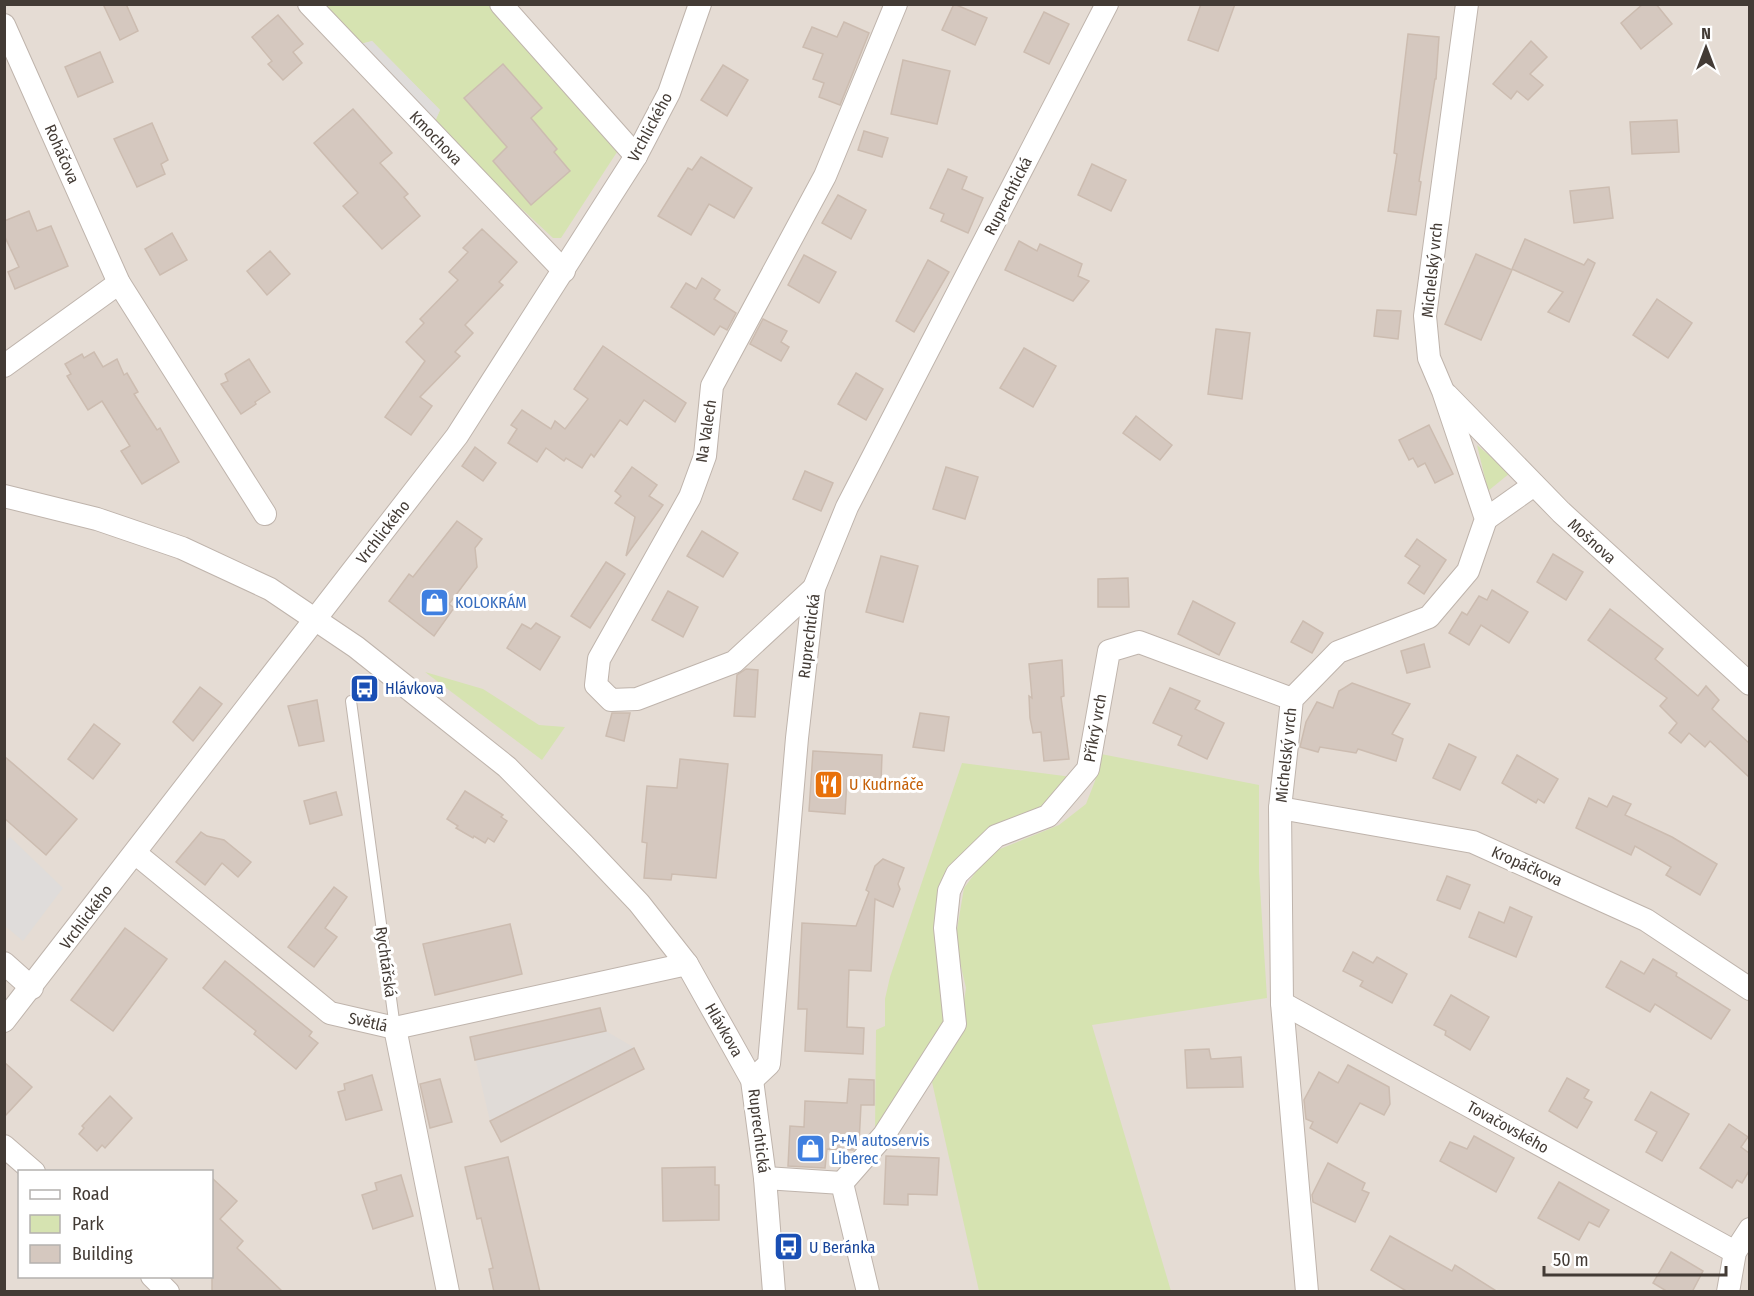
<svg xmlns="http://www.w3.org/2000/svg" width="1754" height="1296" viewBox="0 0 1754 1296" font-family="'Fira Sans Condensed',sans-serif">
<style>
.residential{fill:#e5dcd4;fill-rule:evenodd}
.industrial{fill:#e0dbd7}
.green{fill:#d6e3b1}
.parking{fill:#dfdcda}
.building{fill:#d5c8bf;stroke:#ccbcb0;stroke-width:1.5}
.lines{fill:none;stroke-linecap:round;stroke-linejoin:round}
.service-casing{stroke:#bfb4ac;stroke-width:12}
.minor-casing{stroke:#bfb4ac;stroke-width:24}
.service{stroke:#fff;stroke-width:10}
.minor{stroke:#fff;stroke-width:22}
.labels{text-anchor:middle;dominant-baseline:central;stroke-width:6;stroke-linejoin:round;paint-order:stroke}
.street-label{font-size:16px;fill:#433b35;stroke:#fff}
.shop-label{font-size:16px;fill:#366cbe;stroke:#fff;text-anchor:start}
.transit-label{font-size:16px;fill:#164399;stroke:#fff;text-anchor:start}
.food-label{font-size:16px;fill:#c56008;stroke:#fff;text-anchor:start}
</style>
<rect width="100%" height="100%" fill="#f1ebe5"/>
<path class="residential" d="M5,5H1749V1291L5,1292ZM20,1172H212V1276H20Z"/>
<polygon class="industrial" points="600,1008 606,1031 633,1047 644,1069 501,1142 490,1121 470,1036"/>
<g class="green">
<polygon points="324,5 492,5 619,149 561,238 553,238 433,126 440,110 372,41 357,45"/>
<polygon points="1477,445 1510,473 1488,491"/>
<polygon points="425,672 483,689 539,725 565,727 542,760"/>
<polygon points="1101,754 1259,785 1259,872 1267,998 1092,1025 1171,1291 979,1291 932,1082 958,1041 966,988 955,941 964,888 990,853 1059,825 1086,804 1095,781"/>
<polygon points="962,763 1072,777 1057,798 956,869 949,1007 942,1036 875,1136 876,1030 885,1026 885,999 890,977"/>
</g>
<g class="parking">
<polygon points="372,41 440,110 433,126 357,45"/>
<polygon points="10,837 63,888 23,941 5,926 5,842"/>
</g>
<g class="building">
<polygon points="103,4 126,4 138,31 120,40"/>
<polygon points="954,4 987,18 975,45 942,30"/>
<polygon points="1201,4 1235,4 1218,51 1188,40"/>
<polygon points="1643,4 1656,4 1672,24 1641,49 1621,23"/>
<polygon points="1044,12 1069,24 1049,64 1024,52"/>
<polygon points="278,15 303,44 293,52 302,63 283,80 268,64 272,61 252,37"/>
<polygon points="844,22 869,33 840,105 819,97 824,83 813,79 823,54 803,47 812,27 837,37"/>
<polygon points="1408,34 1439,37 1436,79 1435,79 1419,181 1421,182 1416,215 1388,211 1397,154 1394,153"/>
<polygon points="1531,41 1547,57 1530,74 1543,85 1528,100 1517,91 1511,99 1493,84"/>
<polygon points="100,52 113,82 78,97 65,67"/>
<polygon points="903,60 950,71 937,124 891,114"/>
<polygon points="503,64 542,108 531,118 557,149 554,152 570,171 531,205 493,161 507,147 464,98"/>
<polygon points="723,65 748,80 727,116 701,100"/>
<polygon points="353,109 392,153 380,163 408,194 404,197 420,216 382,249 343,206 358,193 314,143"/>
<polygon points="1677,120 1679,152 1632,154 1630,122"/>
<polygon points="152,123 168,160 161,164 165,174 137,187 114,139"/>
<polygon points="864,131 888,138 882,157 858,150"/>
<polygon points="701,157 752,188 734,218 709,204 691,235 658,216 688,168 692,170"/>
<polygon points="1092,164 1126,180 1111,211 1078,195"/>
<polygon points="948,169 967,177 962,189 983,198 968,233 941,221 944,214 930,208"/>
<polygon points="1609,187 1613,218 1574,223 1570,191"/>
<polygon points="838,195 866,210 851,239 822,223"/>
<polygon points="29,211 37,231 51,226 68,266 15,289 8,272 19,267 4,235 4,221"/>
<polygon points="482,229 517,262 499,282 503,285 465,325 473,333 455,352 460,356 420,397 432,406 411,435 385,417 425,361 406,342 424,323 420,319 458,280 449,272 468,252 463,248"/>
<polygon points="172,233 187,260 160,275 145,249"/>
<polygon points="1525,239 1584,265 1588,259 1595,263 1569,322 1548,312 1563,292 1512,269"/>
<polygon points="1019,241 1037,251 1040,244 1082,264 1078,276 1089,281 1073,301 1005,270"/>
<polygon points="270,251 290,274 267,295 247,271"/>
<polygon points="1476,254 1512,270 1481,340 1445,324"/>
<polygon points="804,255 836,272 819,303 788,285"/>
<polygon points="928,260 949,272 914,332 896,321"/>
<polygon points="702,278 720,290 714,299 736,313 727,330 720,326 714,335 671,307 686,283 696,289"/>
<polygon points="1657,299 1692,323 1668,358 1633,335"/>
<polygon points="1377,310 1401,311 1398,339 1374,336"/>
<polygon points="763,319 787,331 781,342 789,347 781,361 750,344"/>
<polygon points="1216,329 1250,333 1242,399 1208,394"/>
<polygon points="603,346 686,403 675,422 644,400 627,425 620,420 594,457 591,454 582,468 566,458 564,461 546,448 537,462 508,443 517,429 511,425 522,410 551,429 555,421 565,429 588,399 574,389"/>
<polygon points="1024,348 1056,366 1033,407 1000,388"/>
<polygon points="94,352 103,367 117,359 124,375 127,373 138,392 134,394 157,430 160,428 179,462 142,484 121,451 130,446 102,401 88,410 67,376 71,374 65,364 82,354 84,358"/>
<polygon points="249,359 270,392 255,402 256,404 241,414 221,384 228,381 225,374"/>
<polygon points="856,373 883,389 866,420 838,404"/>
<polygon points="1136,416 1172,445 1160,460 1123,433"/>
<polygon points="1429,425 1453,474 1435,483 1425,463 1418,467 1413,458 1409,460 1399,440"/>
<polygon points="475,447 496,463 483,481 462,466"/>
<polygon points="632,467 657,485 649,496 663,505 626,556 635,517 615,503 621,496 615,491"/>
<polygon points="946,467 978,477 965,519 933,509"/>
<polygon points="805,471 833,483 821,511 793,499"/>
<polygon points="457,521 482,539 475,548 477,567 449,604 454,608 434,636 389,601 409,574 413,577"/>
<polygon points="702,531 738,553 723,577 687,556"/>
<polygon points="1417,539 1446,560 1424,594 1408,583 1420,566 1405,556"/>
<polygon points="1553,554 1583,572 1566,600 1537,582"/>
<polygon points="881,556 918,566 903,622 866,612"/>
<polygon points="606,562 625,574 590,628 571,616"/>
<polygon points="1128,578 1129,607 1098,607 1098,579"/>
<polygon points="1492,590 1528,612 1509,643 1481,625 1469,645 1449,633 1462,612 1467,615 1479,596 1487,600"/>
<polygon points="668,591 698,607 683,637 652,620"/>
<polygon points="1193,601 1235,623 1219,655 1178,634"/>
<polygon points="1610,609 1663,649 1655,659 1698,696 1706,686 1719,700 1712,709 1749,743 1749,777 1710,741 1705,747 1689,733 1681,743 1669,733 1677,723 1660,706 1667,698 1588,640"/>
<polygon points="1303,621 1323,633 1312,653 1291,642"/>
<polygon points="536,623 560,637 540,670 507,648 522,624 531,629"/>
<polygon points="1424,644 1430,667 1407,673 1401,651"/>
<polygon points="1062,660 1064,696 1061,697 1069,759 1044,761 1041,732 1033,733 1030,718 1029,696 1032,698 1029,664"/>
<polygon points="746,669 758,670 755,717 734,716 737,675"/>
<polygon points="1352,683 1410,704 1392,734 1403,739 1396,761 1358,749 1356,753 1320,747 1318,752 1300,747 1306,722 1317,702 1333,708 1339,691"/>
<polygon points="200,687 222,704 193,741 173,722"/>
<polygon points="1170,688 1200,701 1195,709 1224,723 1207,759 1178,745 1182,736 1153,723"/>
<polygon points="317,700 324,741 299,746 288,706"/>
<polygon points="612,713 630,713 624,741 606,736"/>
<polygon points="920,713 949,717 944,751 913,747"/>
<polygon points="94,724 120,744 93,779 68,759"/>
<polygon points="1449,744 1476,757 1460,790 1433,778"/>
<polygon points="813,751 882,755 881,782 847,780 845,814 809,811"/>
<polygon points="1517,755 1558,779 1544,803 1538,799 1536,803 1502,783"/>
<polygon points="4,756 77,819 46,855 4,818"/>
<polygon points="680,759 728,764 716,878 672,874 671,880 644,878 647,843 642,842 647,786 677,788"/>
<polygon points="465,791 503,815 501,817 507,821 494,842 488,838 485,843 474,836 473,838 456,828 458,826 447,819"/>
<polygon points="336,792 342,815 310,824 304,801"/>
<polygon points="1613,796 1631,804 1625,815 1672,837 1717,864 1700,895 1666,875 1671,867 1635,846 1631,855 1576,828 1589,798 1607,807"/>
<polygon points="201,832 207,836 224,840 251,862 238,877 222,863 205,885 176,862"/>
<polygon points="883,859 904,868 898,884 900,889 893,907 875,899 871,971 849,970 847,1027 864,1028 863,1054 805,1051 807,1009 798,1009 802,923 856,926 869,892 866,890 875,866"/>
<polygon points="1447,876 1470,885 1460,909 1437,900"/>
<polygon points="334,887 347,897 325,928 337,937 314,967 288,947"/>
<polygon points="1510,907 1532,917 1516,957 1469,937 1479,912 1504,923"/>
<polygon points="510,924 522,974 435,995 423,944"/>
<polygon points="125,928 167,959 113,1031 71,1000"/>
<polygon points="1353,952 1373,963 1377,957 1407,974 1392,1003 1360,986 1363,981 1343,971"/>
<polygon points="1653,959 1677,973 1676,976 1730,1010 1711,1039 1655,1004 1650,1012 1606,987 1621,961 1644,974"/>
<polygon points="225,961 312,1032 309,1036 318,1043 296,1069 254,1034 256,1031 203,988"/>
<polygon points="1451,995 1489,1017 1470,1050 1445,1035 1446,1031 1434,1025"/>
<polygon points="600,1008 606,1031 475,1060 470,1037"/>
<polygon points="634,1048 644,1069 501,1142 490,1121"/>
<polygon points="1209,1049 1211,1059 1241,1057 1243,1087 1187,1088 1185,1050"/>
<polygon points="4,1062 32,1087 4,1117"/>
<polygon points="1348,1065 1389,1087 1390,1104 1384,1115 1360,1103 1337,1143 1310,1128 1313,1122 1306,1119 1304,1100 1319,1072 1338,1083"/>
<polygon points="372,1075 382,1110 346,1120 338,1092 345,1090 344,1084"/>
<polygon points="1567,1078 1589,1090 1584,1098 1592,1102 1577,1128 1549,1111"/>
<polygon points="440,1079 452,1122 430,1128 420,1084"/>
<polygon points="849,1079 874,1080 874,1105 861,1105 859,1143 853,1150 827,1149 825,1168 788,1166 790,1126 804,1127 805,1101 847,1103"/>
<polygon points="1651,1092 1689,1114 1662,1161 1646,1152 1657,1132 1635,1120"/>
<polygon points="110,1096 132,1118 105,1148 102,1145 97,1151 79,1134 84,1128 82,1126"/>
<polygon points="1729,1124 1748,1137 1741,1147 1749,1153 1749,1171 1742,1183 1737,1180 1732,1188 1700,1168"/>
<polygon points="1474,1136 1514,1158 1496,1192 1440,1161 1450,1142 1467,1149"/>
<polygon points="886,1156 939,1158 937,1195 908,1194 908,1205 884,1204"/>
<polygon points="508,1157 540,1292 494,1292 489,1269 493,1268 481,1218 477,1219 465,1167"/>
<polygon points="1328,1163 1365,1183 1362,1190 1369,1193 1355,1222 1313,1202 1312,1195"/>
<polygon points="715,1167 715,1185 719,1185 719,1220 663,1221 662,1168"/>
<polygon points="401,1175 413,1216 373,1229 362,1195 377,1190 375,1183"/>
<polygon points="212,1178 237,1201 220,1219 243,1241 237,1248 283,1292 212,1292"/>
<polygon points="1559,1182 1609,1210 1599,1227 1589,1222 1579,1240 1538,1218"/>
<polygon points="1390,1236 1452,1271 1455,1265 1498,1292 1408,1292 1371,1270"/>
<polygon points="1671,1252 1703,1271 1692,1292 1668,1292 1653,1283"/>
</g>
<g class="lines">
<defs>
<polyline id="service" points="351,701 395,1028"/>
<g id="minor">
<polyline points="309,4 564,271"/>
<polyline points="501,4 636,156"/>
<polyline points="4,25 119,283 265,514"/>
<polyline points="4,366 119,283"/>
<polyline points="1447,395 1561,512 1750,684"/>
<polyline points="4,496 97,519 182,548 270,589 356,647 507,767 583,844 639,903 687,964 752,1080 765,1178 774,1292"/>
<polyline points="1486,519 1534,485"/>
<polyline points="814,588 734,662 637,699 611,700 596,685 599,659 690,497 705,456 712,386 825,176 896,4"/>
<polyline points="1280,808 1473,842 1646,920 1750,989"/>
<polyline points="135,853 330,1013 395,1028 687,964"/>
<polyline points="4,963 32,988"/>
<polyline points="1282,1003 1735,1252"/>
<polyline points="4,1021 457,436 636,156 669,93 700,4"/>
<polyline points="395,1028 448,1292"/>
<polyline points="752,1080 769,1064 797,738 814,588 847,507 1107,4"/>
<polyline points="4,1146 34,1172"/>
<polyline points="765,1178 842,1183 868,1292"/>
<polyline points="842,1183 884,1135 955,1024 945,928 949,891 957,874 996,836 1048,816 1088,769 1109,651 1139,642 1292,699"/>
<polyline points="152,1276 168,1292"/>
<polyline points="1307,1292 1282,1003 1280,808 1292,699 1338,652 1429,617 1468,571 1486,519 1443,391 1429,358 1425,316 1467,4"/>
<polyline points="1728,1292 1735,1252 1750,1229"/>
</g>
</defs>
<use href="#service" class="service-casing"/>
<use href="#minor" class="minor-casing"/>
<use href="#service" class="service"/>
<use href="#minor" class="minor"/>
</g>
<defs>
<symbol id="shop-square" viewBox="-11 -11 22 22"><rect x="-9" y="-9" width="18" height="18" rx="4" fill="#3f7fe0" stroke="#fff"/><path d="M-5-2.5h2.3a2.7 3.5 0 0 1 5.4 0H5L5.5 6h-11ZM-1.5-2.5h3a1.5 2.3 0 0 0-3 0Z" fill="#fff"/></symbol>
<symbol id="bus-square" viewBox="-11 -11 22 22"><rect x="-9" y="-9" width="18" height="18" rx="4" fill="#1a4fb4" stroke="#fff"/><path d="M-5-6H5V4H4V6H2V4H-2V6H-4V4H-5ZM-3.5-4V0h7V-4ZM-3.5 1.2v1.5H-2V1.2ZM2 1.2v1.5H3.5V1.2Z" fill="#fff"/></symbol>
<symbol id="restaurant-square" viewBox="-11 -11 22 22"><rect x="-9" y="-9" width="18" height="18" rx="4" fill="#e8710a" stroke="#fff"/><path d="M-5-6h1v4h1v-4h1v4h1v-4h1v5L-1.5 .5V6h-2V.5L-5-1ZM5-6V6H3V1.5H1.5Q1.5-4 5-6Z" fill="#fff"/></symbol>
</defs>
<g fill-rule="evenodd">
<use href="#shop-square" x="418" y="586" width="33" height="33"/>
<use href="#bus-square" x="348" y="672" width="33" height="33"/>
<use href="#restaurant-square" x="812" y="768" width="33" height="33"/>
<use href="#shop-square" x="794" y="1132" width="33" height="33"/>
<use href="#bus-square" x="772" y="1230" width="33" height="33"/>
</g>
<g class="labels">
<g class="street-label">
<text transform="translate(650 127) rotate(-62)">Vrchlického</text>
<text transform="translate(436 138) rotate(46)">Kmochova</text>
<text transform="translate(62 154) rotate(66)">Roháčova</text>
<text transform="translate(1008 196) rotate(-63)">Ruprechtická</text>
<text transform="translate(1432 270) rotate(-84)">Michelský vrch</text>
<text transform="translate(706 431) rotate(-81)">Na Valech</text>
<text transform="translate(383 532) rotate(-52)">Vrchlického</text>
<text transform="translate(1592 541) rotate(42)">Mošnova</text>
<text transform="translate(809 636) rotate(-83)">Ruprechtická</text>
<text transform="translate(1095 728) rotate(-80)">Příkrý vrch</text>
<text transform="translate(1286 755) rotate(-84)">Michelský vrch</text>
<text transform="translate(1527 866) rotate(24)">Kropáčkova</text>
<text transform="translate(86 917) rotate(-53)">Vrchlického</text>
<text transform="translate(386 962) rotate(82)">Rychtářská</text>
<text transform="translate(368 1022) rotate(13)">Světlá</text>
<text transform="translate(724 1030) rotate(60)">Hlávkova</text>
<text transform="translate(1508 1127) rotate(29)">Tovačovského</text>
<text transform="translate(759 1131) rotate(83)">Ruprechtická</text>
</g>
<g class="shop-label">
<text x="455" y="602">KOLOKRÁM</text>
<text x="831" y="1140">P+M autoservis<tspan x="831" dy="18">Liberec</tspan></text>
</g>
<g class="transit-label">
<text x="385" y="688">Hlávkova</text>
<text x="809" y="1247">U Beránka</text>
</g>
<g class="food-label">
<text x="849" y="784">U Kudrnáče</text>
</g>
</g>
<rect width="1754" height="1296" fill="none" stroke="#433b35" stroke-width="12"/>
<rect x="18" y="1170" width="195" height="108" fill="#ffffff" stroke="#b4b1ae" stroke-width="1.5"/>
<rect x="30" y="1190" width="30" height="9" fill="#ffffff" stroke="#b4b1ae" stroke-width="1.5"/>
<text x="72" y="1200" font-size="18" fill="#433b35">Road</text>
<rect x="30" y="1215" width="30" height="18" fill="#d6e3b1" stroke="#b4b1ae" stroke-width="1.5"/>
<text x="72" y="1230" font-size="18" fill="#433b35">Park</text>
<rect x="30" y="1245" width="30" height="18" fill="#d5c8bf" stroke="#b4b1ae" stroke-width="1.5"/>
<text x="72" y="1260" font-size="18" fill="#433b35">Building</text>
<g transform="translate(1706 48)" stroke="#ffffff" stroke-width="4.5" paint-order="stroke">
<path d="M0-4.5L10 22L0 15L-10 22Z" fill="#433b35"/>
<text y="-9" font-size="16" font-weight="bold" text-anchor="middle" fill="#433b35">N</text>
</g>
<path d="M1544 1266v9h182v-9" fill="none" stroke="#433b35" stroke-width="3"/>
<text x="1553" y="1266" font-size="18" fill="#433b35" stroke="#ffffff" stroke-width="4.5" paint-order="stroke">50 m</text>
</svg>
